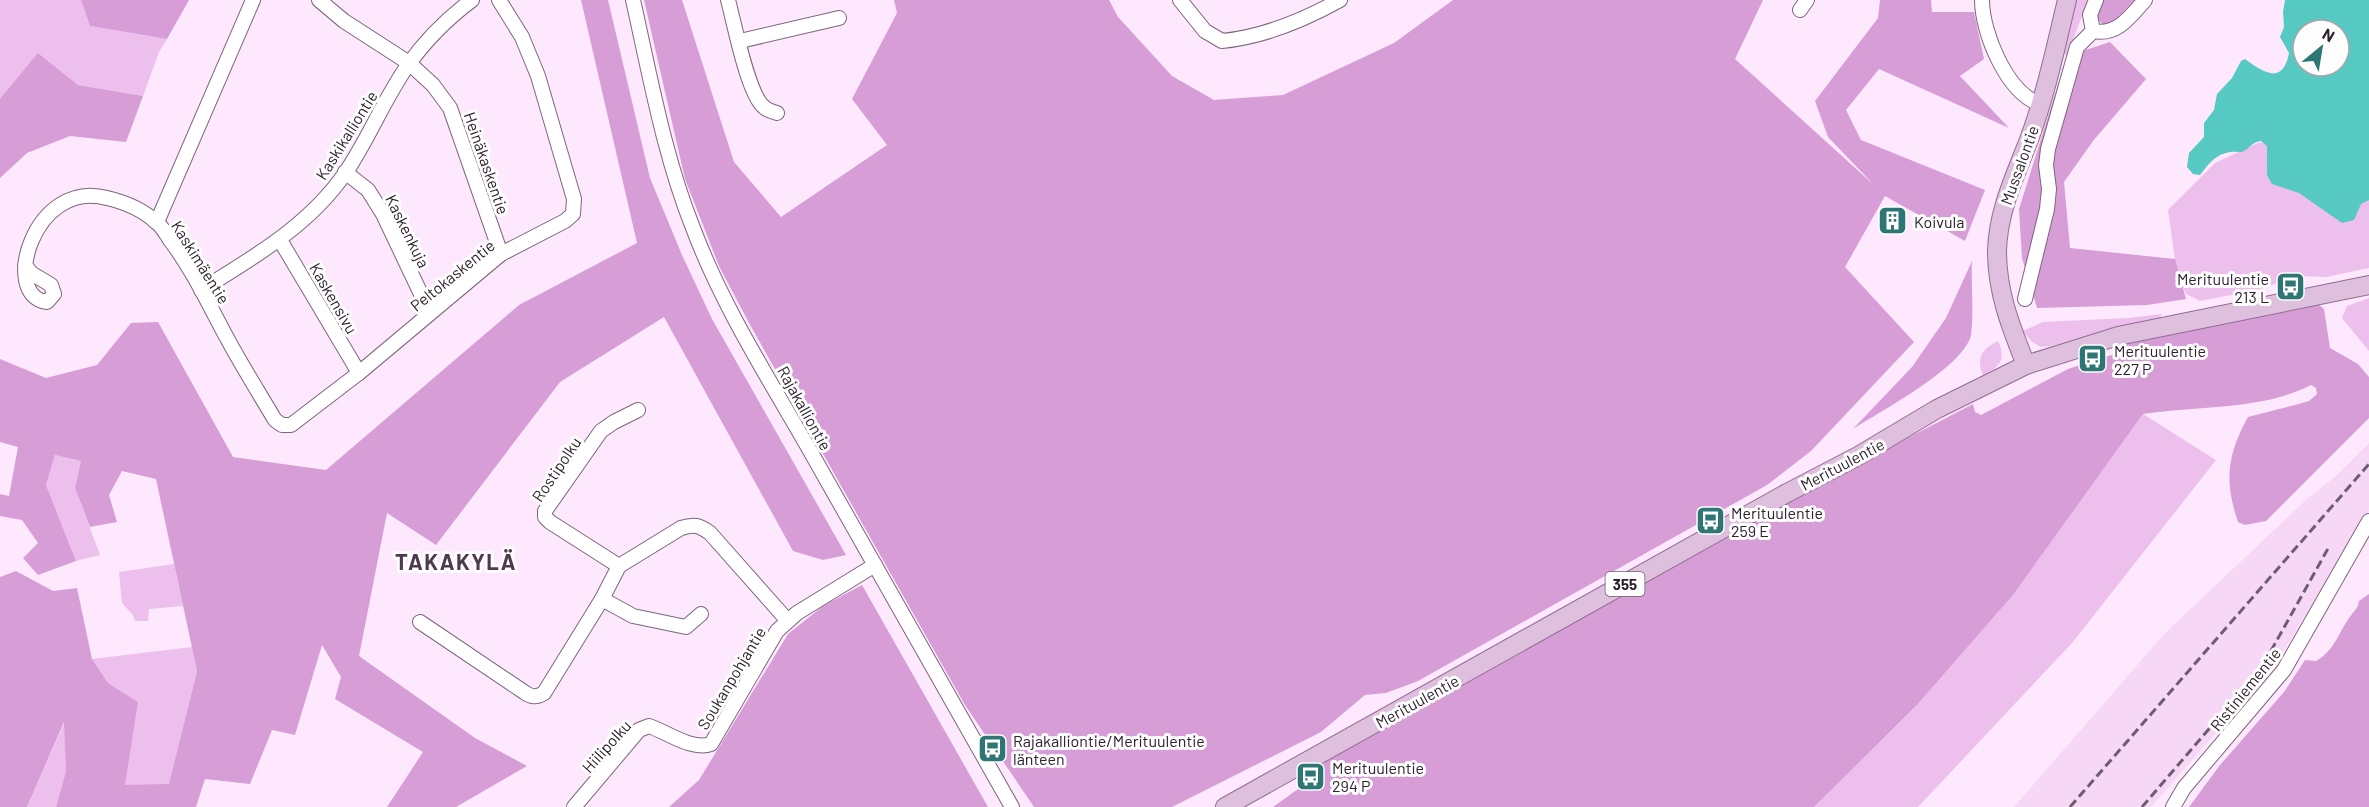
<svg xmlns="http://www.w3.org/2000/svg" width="2369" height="807" viewBox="0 0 2369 807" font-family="Barlow,sans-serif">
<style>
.built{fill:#f7d7f6}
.green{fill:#edbfec}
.forest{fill:#d79dd7}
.water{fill:#57c9c3;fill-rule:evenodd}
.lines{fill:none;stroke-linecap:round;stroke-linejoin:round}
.minor-casing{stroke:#7d667c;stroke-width:16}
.major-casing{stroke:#916d91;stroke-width:20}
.minor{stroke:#fff;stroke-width:14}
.major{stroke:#debfdd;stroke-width:18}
.rail{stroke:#6c5e6c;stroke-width:3;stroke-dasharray:9 4.5;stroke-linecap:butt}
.labels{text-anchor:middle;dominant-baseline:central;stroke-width:6;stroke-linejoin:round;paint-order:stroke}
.shield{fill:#fdfdfd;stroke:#6b646b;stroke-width:1.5}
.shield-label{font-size:15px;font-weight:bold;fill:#2c222c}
.street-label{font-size:16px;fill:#2c222c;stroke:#fdfdfd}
.poi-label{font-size:16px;fill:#2c222c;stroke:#fdfdfd;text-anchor:start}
.district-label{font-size:22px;font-weight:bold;letter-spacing:1.5px;fill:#4e394e;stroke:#fdfdfd}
</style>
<rect width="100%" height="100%" fill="#fde8fd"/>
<polygon class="built" points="2369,443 2369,511 2273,668 2151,807 2014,807 2166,632 2307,499 2336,476"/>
<g class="green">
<polygon points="0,0 81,0 90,26 167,39 159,52 143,96 78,85 38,53 0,104"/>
<polygon points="2076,0 2088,0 2067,56 2064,54"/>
<polygon points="2281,142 2369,167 2369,268 2326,277 2298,276 2257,290 2200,301 2186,294 2177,274 2168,210 2215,163 2258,143"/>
<polygon points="2369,298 2369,351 2342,318 2347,306"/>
<polygon points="2162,314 2160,318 2101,331 2051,346 2041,347 2031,341 2023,331 2043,322 2129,318"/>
<path d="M1998,341C2007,361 1999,366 1983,376C1976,357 1981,350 1998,341Z"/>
<polygon points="2143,414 2216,460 2072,643 1918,807 1814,807 1917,705 2013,595"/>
<polygon points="55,455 81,461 75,488 100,555 76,561 46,485"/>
<polygon points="174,564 183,606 149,609 148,621 135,621 133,615 122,603 119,572"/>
<polygon points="192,647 197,671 169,785 124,785 138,702 108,683 92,659"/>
<polygon points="65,721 66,771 56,807 27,807"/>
</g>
<g class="forest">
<polygon points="81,0 189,0 167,39 90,26"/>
<polygon points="581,0 608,0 650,178 682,255 712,319 846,555 823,560 793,551 664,317 560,382 436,545 387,513 359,656 475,738 527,766 456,807 387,807 423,752 335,699 341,677 322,645 295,735 272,730 250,784 205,779 196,807 56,807 66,771 64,722 27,807 0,807 0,577 16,571 53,591 77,588 92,659 108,683 138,702 125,785 169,784 197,671 156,479 122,471 109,495 117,522 90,527 75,488 81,461 55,455 46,485 76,561 38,575 23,558 38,543 22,520 0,516 0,494 9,496 18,447 0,442 0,359 46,378 97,365 131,323 158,322 233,457 326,470 519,305 637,243"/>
<polygon points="644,0 682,0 734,162 781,217 887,145 852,99 897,13 894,0 1109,0 1118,17 1172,76 1214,100 1283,95 1394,43 1453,0 1763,0 1735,59 1874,185 1828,137 1815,101 1878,18 1880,0 1931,0 1932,12 1974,12 1984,59 1960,76 2009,128 1879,69 1846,110 1861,140 1985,190 1965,241 1885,196 1845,267 1914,342 1811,451 1767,485 1418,681 1386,693 1365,695 1321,732 1172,807 1034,807 965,705 749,323 719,266 685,179"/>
<polygon points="2102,0 2135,0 2115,21 2103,25 2094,15"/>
<polygon points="2110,42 2146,79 2093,141 2064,182 2070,248 2175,259 2186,299 2147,305 2037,308 2022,258 2019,209 2067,56"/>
<polygon points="38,53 78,85 143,96 126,142 70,136 27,153 0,178 0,99"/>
<path d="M1972,261C1971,281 1974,316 1971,335C1964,367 1881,411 1853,429L1912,367L1946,318Z"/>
<path d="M2318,304L2324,309L2330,348L2358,364L2369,377V418L2266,521L2245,525L2238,522C2224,481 2227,455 2248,417L2295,405L2309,401L2317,394L2316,388L2311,385C2259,411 2200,405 2143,414L2013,595L1917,705L1814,807H1273L1319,774L1317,769L1330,758L1790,499L1973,404L1975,412L1981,415L2068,369L2121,352L2124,345L2141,338Z"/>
<polygon points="862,585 988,807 669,807 699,780 788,634 823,606"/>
<path d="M2369,594V807H2189L2220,765L2284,692L2305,660L2316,661C2334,651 2338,634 2349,618C2353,612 2358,609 2359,601Z"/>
</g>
<path class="water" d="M2285,0H2369V200L2361,204L2354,220L2342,223L2299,193L2272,184L2267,175V146L2261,141C2252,142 2251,147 2244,151C2240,153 2235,151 2230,152C2215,154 2208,165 2200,175L2193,174L2187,167L2189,153L2204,137V123L2214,110L2217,94L2232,78L2241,61L2245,59C2263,72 2283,86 2289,53L2280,37L2284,27L2283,12ZM2303,30H2339V66H2303Z"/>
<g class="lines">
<defs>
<g id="minor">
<polyline points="319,0 344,21 409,63 433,85 450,108 501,254"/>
<path d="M633,0C650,76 664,155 693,228C723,308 771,382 813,456C879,573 946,690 1012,807"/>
<path d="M728,0C734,22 748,95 764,107C767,110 773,112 777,113"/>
<path d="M1180,0L1205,31L1222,41C1263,37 1304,20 1340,0"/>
<path d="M1982,0C1982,33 2007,93 2040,104"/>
<polyline points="1800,10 1807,0"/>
<path d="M2093,31C2117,36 2130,17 2145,0"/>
<polyline points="2093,31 2090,15 2096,0"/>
<polyline points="740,41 839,18"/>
<polyline points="345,172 368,190 383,214 430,313"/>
<polyline points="157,222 253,0"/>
<polyline points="280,240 359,373"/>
<path d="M25,265L31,273L51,285L54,294L47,302C0,297 33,178 107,198C124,202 143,210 156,222C162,226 166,234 170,240C193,270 209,305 227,338C242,366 259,393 275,420L282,425H291L359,373L501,254L565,221L573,214L574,199L538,76L522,37L499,0"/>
<path d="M201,290C254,257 310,225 346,172C369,138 384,99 408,65C425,41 448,18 472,0"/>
<polyline points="2025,299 2047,209 2049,189 2046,165 2048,149 2077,47 2093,31"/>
<polyline points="619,566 550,522 545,517 545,511 601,431 614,422 638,410"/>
<polyline points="602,599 633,616 686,627 701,614"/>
<path d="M420,622L524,692C531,697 536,698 544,693L602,599L619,566L681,528C694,524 699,525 710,533L787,620"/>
<path d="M574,807L639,730L649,726C667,732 692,751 711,744L777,631L797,613L875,565"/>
<polyline points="2173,807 2184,788 2284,670 2369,521"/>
</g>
<g id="major">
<path d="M2026,365C2011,327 1997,293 1997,251C1998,210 2016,174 2030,137C2046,93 2056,46 2067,0"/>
<polyline points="1225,807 1787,493 1858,456 1937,409 2026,365 2118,336 2369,285"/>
</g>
</defs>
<use href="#minor" class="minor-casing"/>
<use href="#major" class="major-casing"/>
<use href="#minor" class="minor"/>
<use href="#major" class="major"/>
<g class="rail">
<polyline points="2070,807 2369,464"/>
<polyline points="2142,807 2262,667 2330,545"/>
</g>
</g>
<defs>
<symbol id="building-square" viewBox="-11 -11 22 22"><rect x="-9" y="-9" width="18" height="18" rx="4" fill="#2d7673" stroke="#fdfdfd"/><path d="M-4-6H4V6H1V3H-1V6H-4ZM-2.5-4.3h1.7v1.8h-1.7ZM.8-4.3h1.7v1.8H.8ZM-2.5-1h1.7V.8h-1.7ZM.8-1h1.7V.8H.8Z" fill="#fff"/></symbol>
<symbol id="bus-square" viewBox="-11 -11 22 22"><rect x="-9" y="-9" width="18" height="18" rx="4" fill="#2d7673" stroke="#fdfdfd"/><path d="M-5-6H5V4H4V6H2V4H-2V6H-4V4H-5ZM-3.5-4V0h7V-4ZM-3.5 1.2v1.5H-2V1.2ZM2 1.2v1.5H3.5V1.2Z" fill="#fff"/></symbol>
</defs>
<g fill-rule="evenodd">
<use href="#building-square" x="1876" y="204" width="33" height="33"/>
<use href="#bus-square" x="2274" y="270" width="33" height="33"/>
<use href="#bus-square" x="2076" y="342" width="33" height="33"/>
<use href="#bus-square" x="1694" y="504" width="33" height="33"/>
<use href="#bus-square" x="976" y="732" width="33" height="33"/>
<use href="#bus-square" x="1294" y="760" width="33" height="33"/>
</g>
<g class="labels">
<rect class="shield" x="1605.5" y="572" width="39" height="24" rx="4.5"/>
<g class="shield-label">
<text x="1625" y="584">355</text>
</g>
<g class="street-label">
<text transform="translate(346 135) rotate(-58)">Kaskikalliontie</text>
<text transform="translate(487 163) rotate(71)">Heinäkaskentie</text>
<text transform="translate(2019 165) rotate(-70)">Mussalontie</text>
<text transform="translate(408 231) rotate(64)">Kaskenkuja</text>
<text transform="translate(201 262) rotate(58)">Kaskimäentie</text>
<text transform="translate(452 275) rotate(-39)">Peltokaskentie</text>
<text transform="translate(334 298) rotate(60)">Kaskensivu</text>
<text transform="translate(805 408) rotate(61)">Rajakalliontie</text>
<text transform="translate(1842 464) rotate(-28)">Merituulentie</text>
<text transform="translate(556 469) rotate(-56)">Rostipolku</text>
<text transform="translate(731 678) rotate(-59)">Soukanpohjantie</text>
<text transform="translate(2245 689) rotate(-51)">Ristiniementie</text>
<text transform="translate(1417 701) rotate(-29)">Merituulentie</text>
<text transform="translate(606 746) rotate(-48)">Hiilipolku</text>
</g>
<g class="poi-label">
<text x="1914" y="221">Koivula</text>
<text x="2269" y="278" text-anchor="end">Merituulentie<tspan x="2269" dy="18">213 L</tspan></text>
<text x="2114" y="350">Merituulentie<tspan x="2114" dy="18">227 P</tspan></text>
<text x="1731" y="512">Merituulentie<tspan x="1731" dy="18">259 E</tspan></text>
<text x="1013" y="740">Rajakalliontie/Merituulentie<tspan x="1013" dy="18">länteen</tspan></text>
<text x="1332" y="767">Merituulentie<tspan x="1332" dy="18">294 P</tspan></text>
</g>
<g class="district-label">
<text x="456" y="561">TAKAKYLÄ</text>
</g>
</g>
<g transform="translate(2321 48) rotate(30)"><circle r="28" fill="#fdfdfd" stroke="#a9a5a9" stroke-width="1.5"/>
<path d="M0-4.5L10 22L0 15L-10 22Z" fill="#2d7673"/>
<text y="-9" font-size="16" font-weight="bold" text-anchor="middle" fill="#2c222c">N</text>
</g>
</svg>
